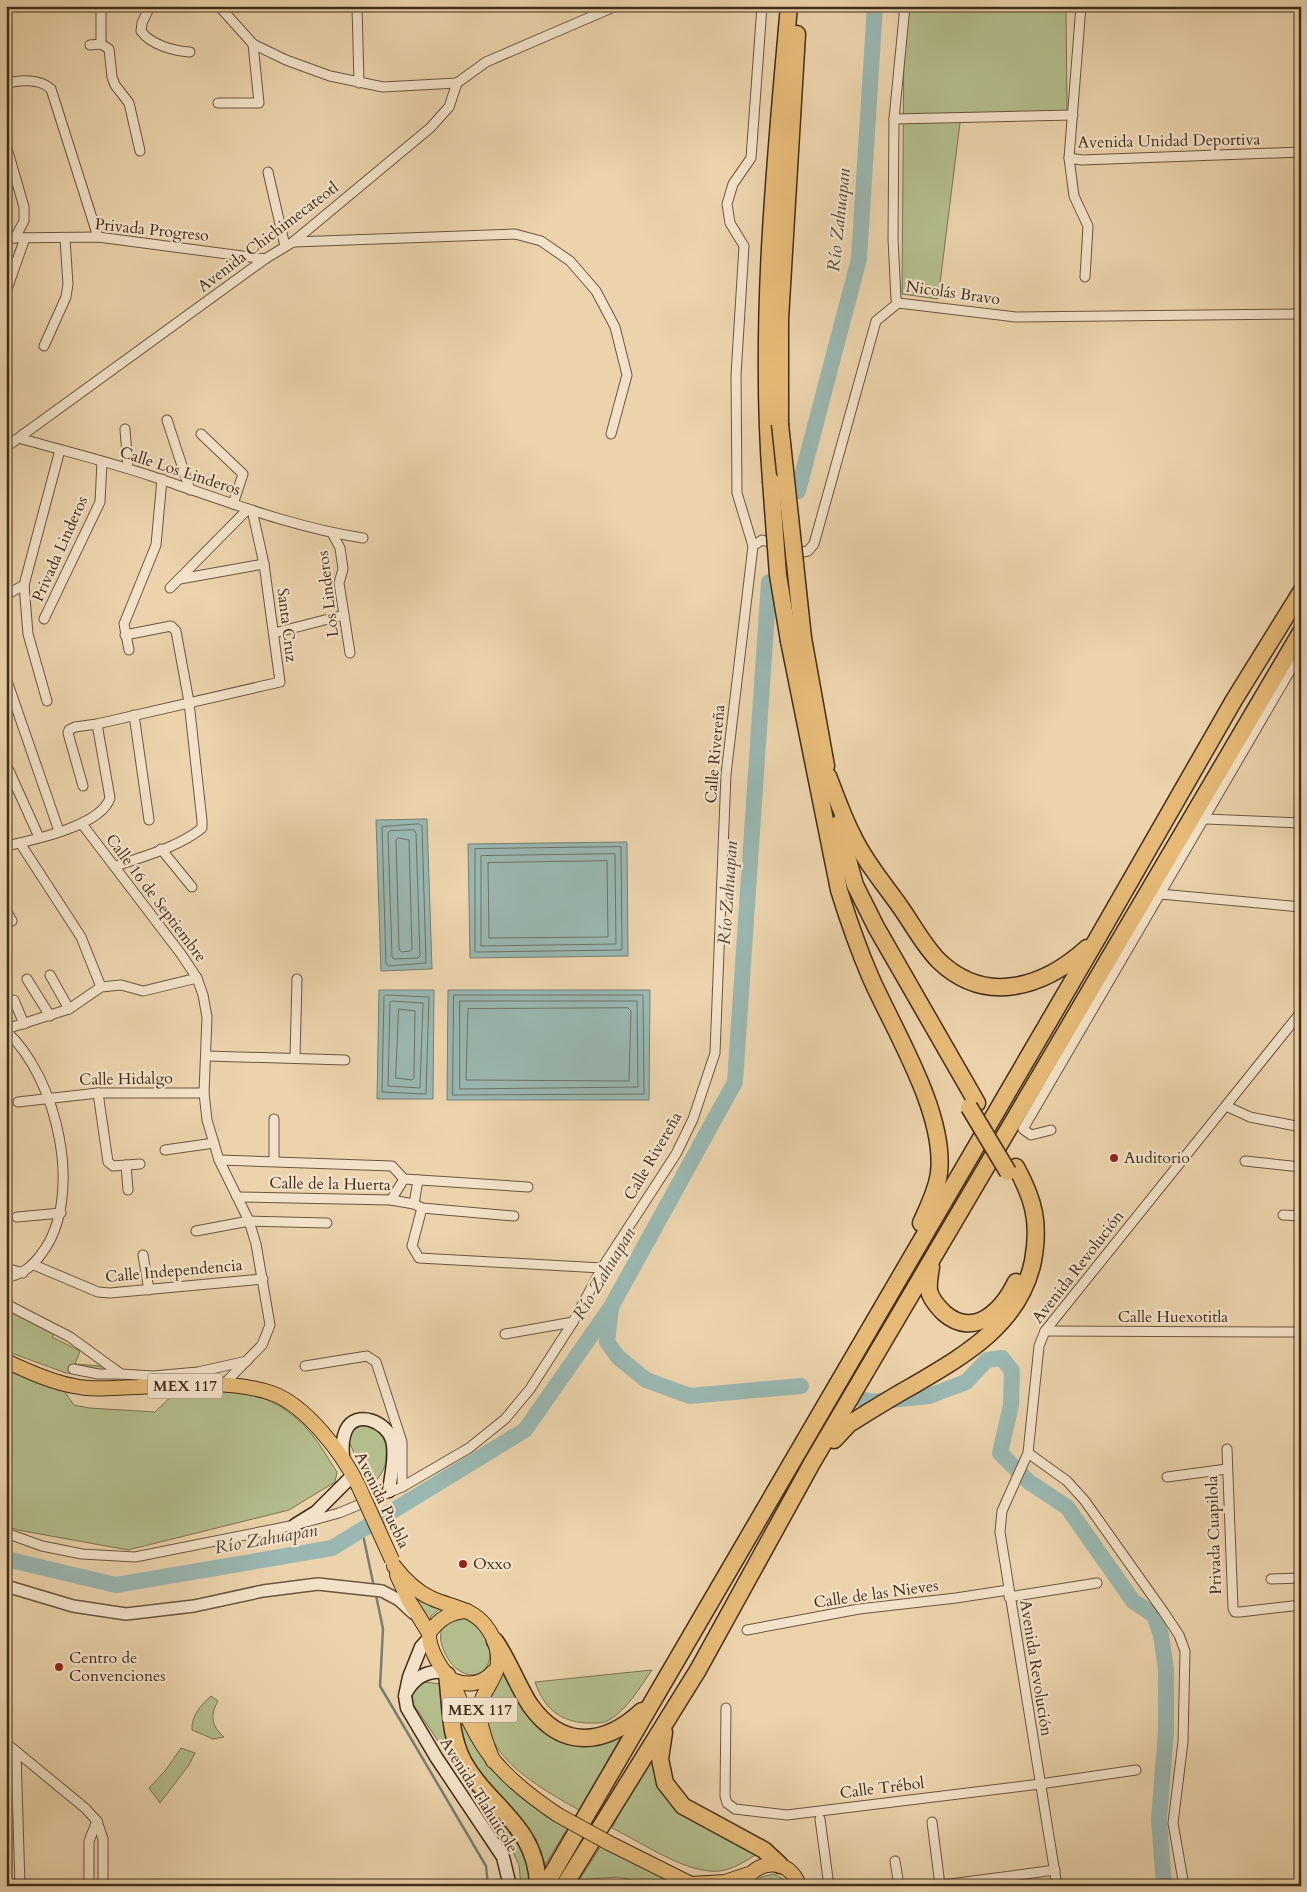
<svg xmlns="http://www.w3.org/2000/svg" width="1307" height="1892" viewBox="0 0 1307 1892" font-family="Cardo,serif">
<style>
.green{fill:#b4bd8c;stroke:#7a7454}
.water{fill:#9ab7b1;stroke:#767f75}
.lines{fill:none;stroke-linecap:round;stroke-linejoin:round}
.shore{stroke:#6e7266;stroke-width:1}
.stream{stroke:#767f75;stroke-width:2.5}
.river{stroke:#9ab7b1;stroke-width:16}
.minor-casing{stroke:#6c563f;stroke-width:11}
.tertiary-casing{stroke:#6c563f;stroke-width:14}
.secondary-casing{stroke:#412c1b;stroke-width:15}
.primary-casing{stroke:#412c1b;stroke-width:16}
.motorway-casing{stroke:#412c1b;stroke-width:19}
.minor{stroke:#f3e2c9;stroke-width:9}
.tertiary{stroke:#f3e2c9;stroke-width:11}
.secondary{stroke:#f3e2c9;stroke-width:12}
.primary{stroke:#e6ba76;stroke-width:14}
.motorway{stroke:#e6ba76;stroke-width:16}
.primary-bridge-casing{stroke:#412c1b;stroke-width:16;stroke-linecap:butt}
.motorway-bridge-casing{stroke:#412c1b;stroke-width:19;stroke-linecap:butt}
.primary-bridge{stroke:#e6ba76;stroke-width:14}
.motorway-bridge{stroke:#e6ba76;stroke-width:16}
.poi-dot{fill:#8f2418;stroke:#f3e2c9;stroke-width:2}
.labels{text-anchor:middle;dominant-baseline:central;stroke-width:4.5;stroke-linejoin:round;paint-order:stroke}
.shield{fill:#f3e2c9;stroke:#76634f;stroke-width:1}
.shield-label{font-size:15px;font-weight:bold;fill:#412c1b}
.street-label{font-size:16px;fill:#412c1b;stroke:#f3e2c9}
.poi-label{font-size:16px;fill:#412c1b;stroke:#f3e2c9;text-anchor:start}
.water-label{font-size:18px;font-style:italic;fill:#534839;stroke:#f3e2c9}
</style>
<rect width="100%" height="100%" fill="#ecd3ac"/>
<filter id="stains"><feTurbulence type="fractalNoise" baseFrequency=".004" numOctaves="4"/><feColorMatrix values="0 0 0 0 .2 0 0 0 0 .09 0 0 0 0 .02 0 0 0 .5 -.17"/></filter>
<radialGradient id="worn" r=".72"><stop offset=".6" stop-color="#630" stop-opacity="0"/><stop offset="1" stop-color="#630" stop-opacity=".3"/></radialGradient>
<g class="green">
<polygon points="908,6 1066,6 1067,112 961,115 938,299 902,294 904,32"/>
<polygon points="6,1305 57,1329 52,1337 80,1351 75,1364 112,1367 99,1376 66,1373 6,1351"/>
<path d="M6,1367L64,1391L74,1405L89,1408L155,1412L179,1389C233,1391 270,1387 309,1431C320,1443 328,1459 337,1472L335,1482L289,1510L128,1550L18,1530L6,1526Z"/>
<path d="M368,1424C394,1437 392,1469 370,1486L349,1442V1435C355,1428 360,1425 368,1424Z"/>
<polygon points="409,1590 442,1607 431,1616 428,1628"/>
<path d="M456,1616L474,1620C480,1629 487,1637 489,1647C496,1678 460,1688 444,1651C441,1643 439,1637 442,1629Z"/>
<path d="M652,1670C640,1687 627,1710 609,1720C603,1724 593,1723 586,1723C559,1721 544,1708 535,1682Z"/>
<path d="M504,1671L538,1721L612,1740L621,1737L579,1810C544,1790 483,1758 486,1710C487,1696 497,1683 504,1671Z"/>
<polygon points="425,1682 441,1684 448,1733 526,1847 529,1879 527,1886 521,1886 519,1865 511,1848 413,1704 412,1691"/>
<path d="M211,1696L218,1701C210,1715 211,1726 224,1737L213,1739L192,1730C191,1716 201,1705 211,1696Z"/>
<polygon points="457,1713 479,1749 554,1820 567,1829 541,1872 463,1755"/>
<polygon points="181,1748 195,1753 189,1765 160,1803 149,1788 165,1771"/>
<path d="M652,1752L659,1781L759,1853C747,1860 734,1869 720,1871C688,1875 641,1842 612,1828Z"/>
<polygon points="603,1843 688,1886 655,1886 618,1877 579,1880"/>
<polygon points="774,1874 785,1880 789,1886 754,1886 761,1877"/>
</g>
<g class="water">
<polygon points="427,819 432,969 381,971 376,820"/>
<polygon points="627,842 628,956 470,958 468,844"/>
<polygon points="379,990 434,990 433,1099 377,1099"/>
<polygon points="448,990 650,990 649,1100 447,1100"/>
</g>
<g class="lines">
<g class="shore">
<polygon points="419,824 422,826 426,963 388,966 386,963 382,827"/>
<polygon points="414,830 416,833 420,956 418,958 394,959 392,957 388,833 390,831"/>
<polygon points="398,838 409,840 412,949 410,951 401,952 399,949 396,841"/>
<polygon points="621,847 622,950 475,952 475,849"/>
<polygon points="615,854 616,944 481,946 481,856"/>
<polygon points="607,861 608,937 489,938 488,863"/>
<polygon points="386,995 429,997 426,1094 382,1092 384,997"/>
<polygon points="454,995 643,995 644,1094 453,1095"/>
<polygon points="392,1001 423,1003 420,1088 388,1086 390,1003"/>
<polygon points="460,1001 637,1001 638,1087 460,1089"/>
<polygon points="628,1008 631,1011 629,1081 466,1080 468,1009"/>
<polygon points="399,1009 415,1011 414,1078 412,1080 396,1078"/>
</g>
<g class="stream">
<polyline points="362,1530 374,1587"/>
<polyline points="376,1595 383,1629 380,1686 486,1866 488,1886"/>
</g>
<g class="river">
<polyline points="798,491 859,259 875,6"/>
<polyline points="611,1308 607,1342 618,1357 646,1380 690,1396 801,1386"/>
<polyline points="861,1399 872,1402 929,1396 966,1382 987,1360 1002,1358 1012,1371 1011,1405 1000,1453 1029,1482 1067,1507 1133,1601 1154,1615 1161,1635 1166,1669 1166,1732 1159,1819 1164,1886"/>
<polyline points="6,1559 116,1585 332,1548 525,1430 611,1307 735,1082 769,582"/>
</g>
<defs>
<g id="minor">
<polyline points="101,6 101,44"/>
<path d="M150,6L142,23L141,31C151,45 174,51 190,52"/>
<polyline points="219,6 253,44 286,60 330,76 383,87 457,83"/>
<polyline points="357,6 359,83"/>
<polyline points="1081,6 1069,158 1074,196 1088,226 1085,277"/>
<polyline points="90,45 101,44 109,49 112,77 115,85 129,103 140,151"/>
<path d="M6,84C19,79 41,79 51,89L98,237"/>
<polyline points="218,103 259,103 253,44"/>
<polyline points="894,119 1073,115"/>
<polyline points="6,145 24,207 24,221 15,238"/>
<polyline points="1069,158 1082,160 1301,152"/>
<polyline points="268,172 285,246"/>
<polyline points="6,238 98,237 265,259"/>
<polyline points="293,242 515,234 541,241 570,261 596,291 615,327 627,375 611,434"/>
<polyline points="6,292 25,238"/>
<polyline points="898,303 1016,317 1301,314"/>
<polyline points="898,303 896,299 893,239 894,119 905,6"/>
<polyline points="44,346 66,297 68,284 65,239"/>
<polyline points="167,420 190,490"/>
<polyline points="125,429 128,468"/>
<polyline points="201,434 243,474 233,504"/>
<path d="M19,438C64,451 110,462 154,477C223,500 291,527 363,538"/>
<polyline points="6,447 265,259 293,242 430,128 449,107 457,83 486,62 616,6"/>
<polyline points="332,533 340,548 343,569 339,583 350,653"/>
<polyline points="753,546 762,540 779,545"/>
<polyline points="791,549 803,552 808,551 814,544 876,321 898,303"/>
<polyline points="180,579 264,564"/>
<polyline points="170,588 248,509"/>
<polyline points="6,595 24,585"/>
<polyline points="44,619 100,502 102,462"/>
<polyline points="274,633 344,615"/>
<polyline points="129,650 124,624 156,545 162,479"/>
<polyline points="6,678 59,831"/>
<polyline points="47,701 28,634 24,585 60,450"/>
<polyline points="134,715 149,820"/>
<polyline points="6,764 39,837"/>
<polyline points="83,786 68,733 69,730 75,727 97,724 280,682 264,564 252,510"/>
<polyline points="1206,819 1301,823"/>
<polyline points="82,824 181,954 197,978 203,995 207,1017 204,1093 207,1120 219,1160 249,1221 256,1244 270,1325 262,1345 224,1384"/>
<polyline points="20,843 81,937 101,987"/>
<path d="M6,846C33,840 101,826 110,798L97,724"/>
<polyline points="161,849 192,887"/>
<path d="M116,866C144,856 179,847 202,828V821L189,702L176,631L171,626L125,635"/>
<polyline points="1160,894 1301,907"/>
<polyline points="6,910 12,921"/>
<polyline points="50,975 69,1009"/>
<polyline points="27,979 50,1016"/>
<polyline points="14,1000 24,1024"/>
<polyline points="6,1029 69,1009 101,987 121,985 143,991 197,978"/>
<path d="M6,1031C57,1077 85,1196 42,1253C33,1266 23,1274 6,1278"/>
<polyline points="207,1056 345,1060"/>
<polyline points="295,1057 297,979"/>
<polyline points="98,1093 108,1162 113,1166 140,1164"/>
<polyline points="18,1102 98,1093 204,1093"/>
<polyline points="1226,1106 1250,1117 1301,1127"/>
<polyline points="1051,1130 1031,1135 1023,1129 1301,652"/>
<polyline points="165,1150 214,1143"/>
<polyline points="219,1160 392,1166 404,1179"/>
<polyline points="274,1160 274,1119"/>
<polyline points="1245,1161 1301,1167"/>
<polyline points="126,1165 128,1190"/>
<polyline points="237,1197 391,1200 414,1204 422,1208 514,1216"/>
<polyline points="391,1200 404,1179 528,1187"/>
<polyline points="414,1204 418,1180"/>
<polyline points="422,1208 412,1246 419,1258 602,1268"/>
<polyline points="1283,1215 1301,1216"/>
<polyline points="17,1217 61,1213"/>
<polyline points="196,1231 249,1221 327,1223"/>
<polyline points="143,1255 149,1290"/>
<polyline points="34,1265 98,1292 110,1293 263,1279"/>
<polyline points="6,1268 23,1273"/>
<polyline points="6,1304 70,1337 121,1374 153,1376 198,1372 247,1361"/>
<polyline points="1045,1331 1301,1332"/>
<polyline points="505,1334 573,1322"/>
<polyline points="305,1366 367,1356 376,1362 402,1442 402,1487"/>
<polyline points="73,1369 98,1374 121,1374"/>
<polyline points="1227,1449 1233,1608 1235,1612 1240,1612 1301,1605"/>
<polyline points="1028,1453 1067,1481 1085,1501 1163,1611 1179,1635 1185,1651 1183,1742 1173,1823 1184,1886"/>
<polyline points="1167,1477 1227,1469"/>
<polyline points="6,1533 42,1546 82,1554 135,1557 295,1525 339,1513 402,1487 469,1448 505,1419 530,1389 573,1322 602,1268 676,1154 693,1119 715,1053 726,774 753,546 737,493 736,375 744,246 730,223 727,204 733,184 751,158 762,6"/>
<polyline points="1271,1579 1301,1578"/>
<polyline points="1009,1597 1097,1583"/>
<polyline points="747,1630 859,1609 956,1598 1008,1590"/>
<polyline points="726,1708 725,1796 727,1803 735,1809 787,1815 1040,1784 1136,1770"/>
<polyline points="6,1743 85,1808 97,1821 103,1839 103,1886"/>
<polyline points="16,1753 20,1886"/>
<polyline points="820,1819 829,1886"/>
<polyline points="932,1822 940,1885"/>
<polyline points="895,1861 899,1886"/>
<polyline points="89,1886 89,1841 97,1821"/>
<polyline points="935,1886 1055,1870"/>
<polyline points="1057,1886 1000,1532 1002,1511 1028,1453 1039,1346 1045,1331 1301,1012"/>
</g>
<polyline id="tertiary" points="6,1586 73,1606 126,1614 194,1606 263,1591 318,1584 382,1591 399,1600 413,1613"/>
<g id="secondary">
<path d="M343,1457C342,1448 342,1439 346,1430C356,1409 387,1422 392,1440C396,1455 391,1475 389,1491"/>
<polyline points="295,1525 316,1512 353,1475"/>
<polyline points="429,1638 421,1647 409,1677 405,1696 407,1708 436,1757 503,1857 510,1886"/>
<path d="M407,1691C415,1677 428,1670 445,1672"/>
</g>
<g id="primary">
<path d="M6,1361C27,1371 51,1382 74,1386C95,1391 117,1387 138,1387C181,1385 229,1379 271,1393C305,1404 343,1454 358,1485"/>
<path d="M394,1566C404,1579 415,1591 431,1598C450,1607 470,1607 485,1625C497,1640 503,1661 493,1678C488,1688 482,1695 480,1706C478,1725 487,1744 493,1761"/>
<polyline points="397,1575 409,1601 429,1633"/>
<path d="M467,1611C450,1612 439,1619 429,1633C428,1648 441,1670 452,1680C467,1686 482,1685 493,1672"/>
<path d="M452,1680C477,1748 498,1775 558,1815"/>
<polyline points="609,1843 695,1886"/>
<polyline points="691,1884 725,1882 749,1874"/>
<path d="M743,1886C753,1859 790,1856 799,1886"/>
</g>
<g id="motorway">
<polyline points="780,424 780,319 797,34"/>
<path d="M771,481C759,323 775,164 789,6"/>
<polyline points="803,638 826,766"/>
<path d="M789,641L839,890C848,919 858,948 870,976C894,1031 946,1113 939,1173C937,1190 928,1207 921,1223"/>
<path d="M828,776C836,796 843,817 853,836C865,862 885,885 901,908C913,925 924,946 939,961C986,1006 1044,987 1087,948"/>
<polyline points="838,824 855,885 876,927 977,1103"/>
<path d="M931,1267C930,1274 928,1283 929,1290C930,1298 939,1308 944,1313C974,1339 1002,1311 1016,1282"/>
<path d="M834,1440L849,1424C870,1411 892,1397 914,1385C965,1355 1020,1324 1033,1261C1040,1223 1034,1200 1016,1167"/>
<path d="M495,1641C509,1661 517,1685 530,1705C562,1750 604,1746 642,1711"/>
<path d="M447,1675C451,1704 449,1734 463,1761C489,1808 537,1825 538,1886"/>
<polyline points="664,1732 660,1759 665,1783 683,1806 764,1850 780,1865"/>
<polyline points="545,1886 1097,939 1234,700 1301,592"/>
<polyline points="564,1886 698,1670 812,1463 1301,632"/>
</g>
</defs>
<use href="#minor" class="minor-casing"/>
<use href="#tertiary" class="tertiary-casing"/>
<use href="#secondary" class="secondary-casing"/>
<use href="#primary" class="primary-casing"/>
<use href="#motorway" class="motorway-casing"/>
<use href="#minor" class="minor"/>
<use href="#tertiary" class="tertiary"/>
<use href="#secondary" class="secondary"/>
<use href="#primary" class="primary"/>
<use href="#motorway" class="motorway"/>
<defs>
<g id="primary-bridge">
<polyline points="358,1485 392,1560"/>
<polyline points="558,1815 609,1843"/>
</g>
<g id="motorway-bridge">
<polyline points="780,424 803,638"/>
<polyline points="771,481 778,575 789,641"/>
<polyline points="969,1107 1008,1172"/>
</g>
</defs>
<use href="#primary-bridge" class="primary-bridge-casing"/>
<use href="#motorway-bridge" class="motorway-bridge-casing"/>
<use href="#primary-bridge" class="primary-bridge"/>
<use href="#motorway-bridge" class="motorway-bridge"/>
</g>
<g class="poi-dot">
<circle cx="1114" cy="1158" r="5"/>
<circle cx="463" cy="1564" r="5"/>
<circle cx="59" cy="1667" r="5"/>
</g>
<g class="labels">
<g class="shield">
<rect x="147.5" y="1373.5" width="75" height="25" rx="4"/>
<rect x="442.5" y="1697.5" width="75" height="25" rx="4"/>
</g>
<g class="shield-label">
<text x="185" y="1386">MEX 117</text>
<text x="480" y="1710">MEX 117</text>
</g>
<g class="street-label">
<text transform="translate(1169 141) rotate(-1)">Avenida Unidad Deportiva</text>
<text transform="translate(152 230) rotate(6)">Privada Progreso</text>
<text transform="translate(268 237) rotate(-37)">Avenida Chichimecateotl</text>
<text transform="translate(953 293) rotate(8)">Nicolás Bravo</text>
<text transform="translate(180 471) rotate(18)">Calle Los Linderos</text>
<text transform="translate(60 549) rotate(-66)">Privada Linderos</text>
<text transform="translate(328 594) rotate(-97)">Los Linderos</text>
<text transform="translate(287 625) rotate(83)">Santa Cruz</text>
<text transform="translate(715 754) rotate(-85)">Calle Rivereña</text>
<text transform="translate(156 898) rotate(53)">Calle 16 de Septiembre</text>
<text transform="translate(126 1079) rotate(-1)">Calle Hidalgo</text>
<text transform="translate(653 1156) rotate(-60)">Calle Rivereña</text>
<text transform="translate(330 1184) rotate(1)">Calle de la Huerta</text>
<text transform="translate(1078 1267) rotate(-52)">Avenida Revolución</text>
<text transform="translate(174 1271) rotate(-5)">Calle Independencia</text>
<text x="1173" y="1317">Calle Huexotitla</text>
<text transform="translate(382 1500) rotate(64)">Avenida Puebla</text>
<text transform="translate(1214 1535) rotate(-92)">Privada Cuapilola</text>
<text transform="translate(876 1594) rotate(-8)">Calle de las Nieves</text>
<text transform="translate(1036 1668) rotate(81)">Avenida Revolución</text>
<text transform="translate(882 1788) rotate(-7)">Calle Trébol</text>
<text transform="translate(479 1795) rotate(58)">Avenida Tlahuicole</text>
</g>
<g class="poi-label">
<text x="1124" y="1158">Auditorio</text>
<text x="473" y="1564">Oxxo</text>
<text x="69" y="1658">Centro de<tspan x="69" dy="18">Convenciones</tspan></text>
</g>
<g class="water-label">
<text transform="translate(839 220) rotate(-84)">Río Zahuapan</text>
<text transform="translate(728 893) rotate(-86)">Río Zahuapan</text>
<text transform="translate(604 1274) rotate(-59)">Río Zahuapan</text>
<text transform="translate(266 1539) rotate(-10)">Río Zahuapan</text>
</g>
</g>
<rect width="1307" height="1892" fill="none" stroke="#ecd3ac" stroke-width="25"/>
<rect x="8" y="8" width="1292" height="1877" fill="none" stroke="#412c1b" stroke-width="2.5"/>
<rect x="12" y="12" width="1282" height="1867" fill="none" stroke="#412c1b"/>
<rect width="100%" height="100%" filter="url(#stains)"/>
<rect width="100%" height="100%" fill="url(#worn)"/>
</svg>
